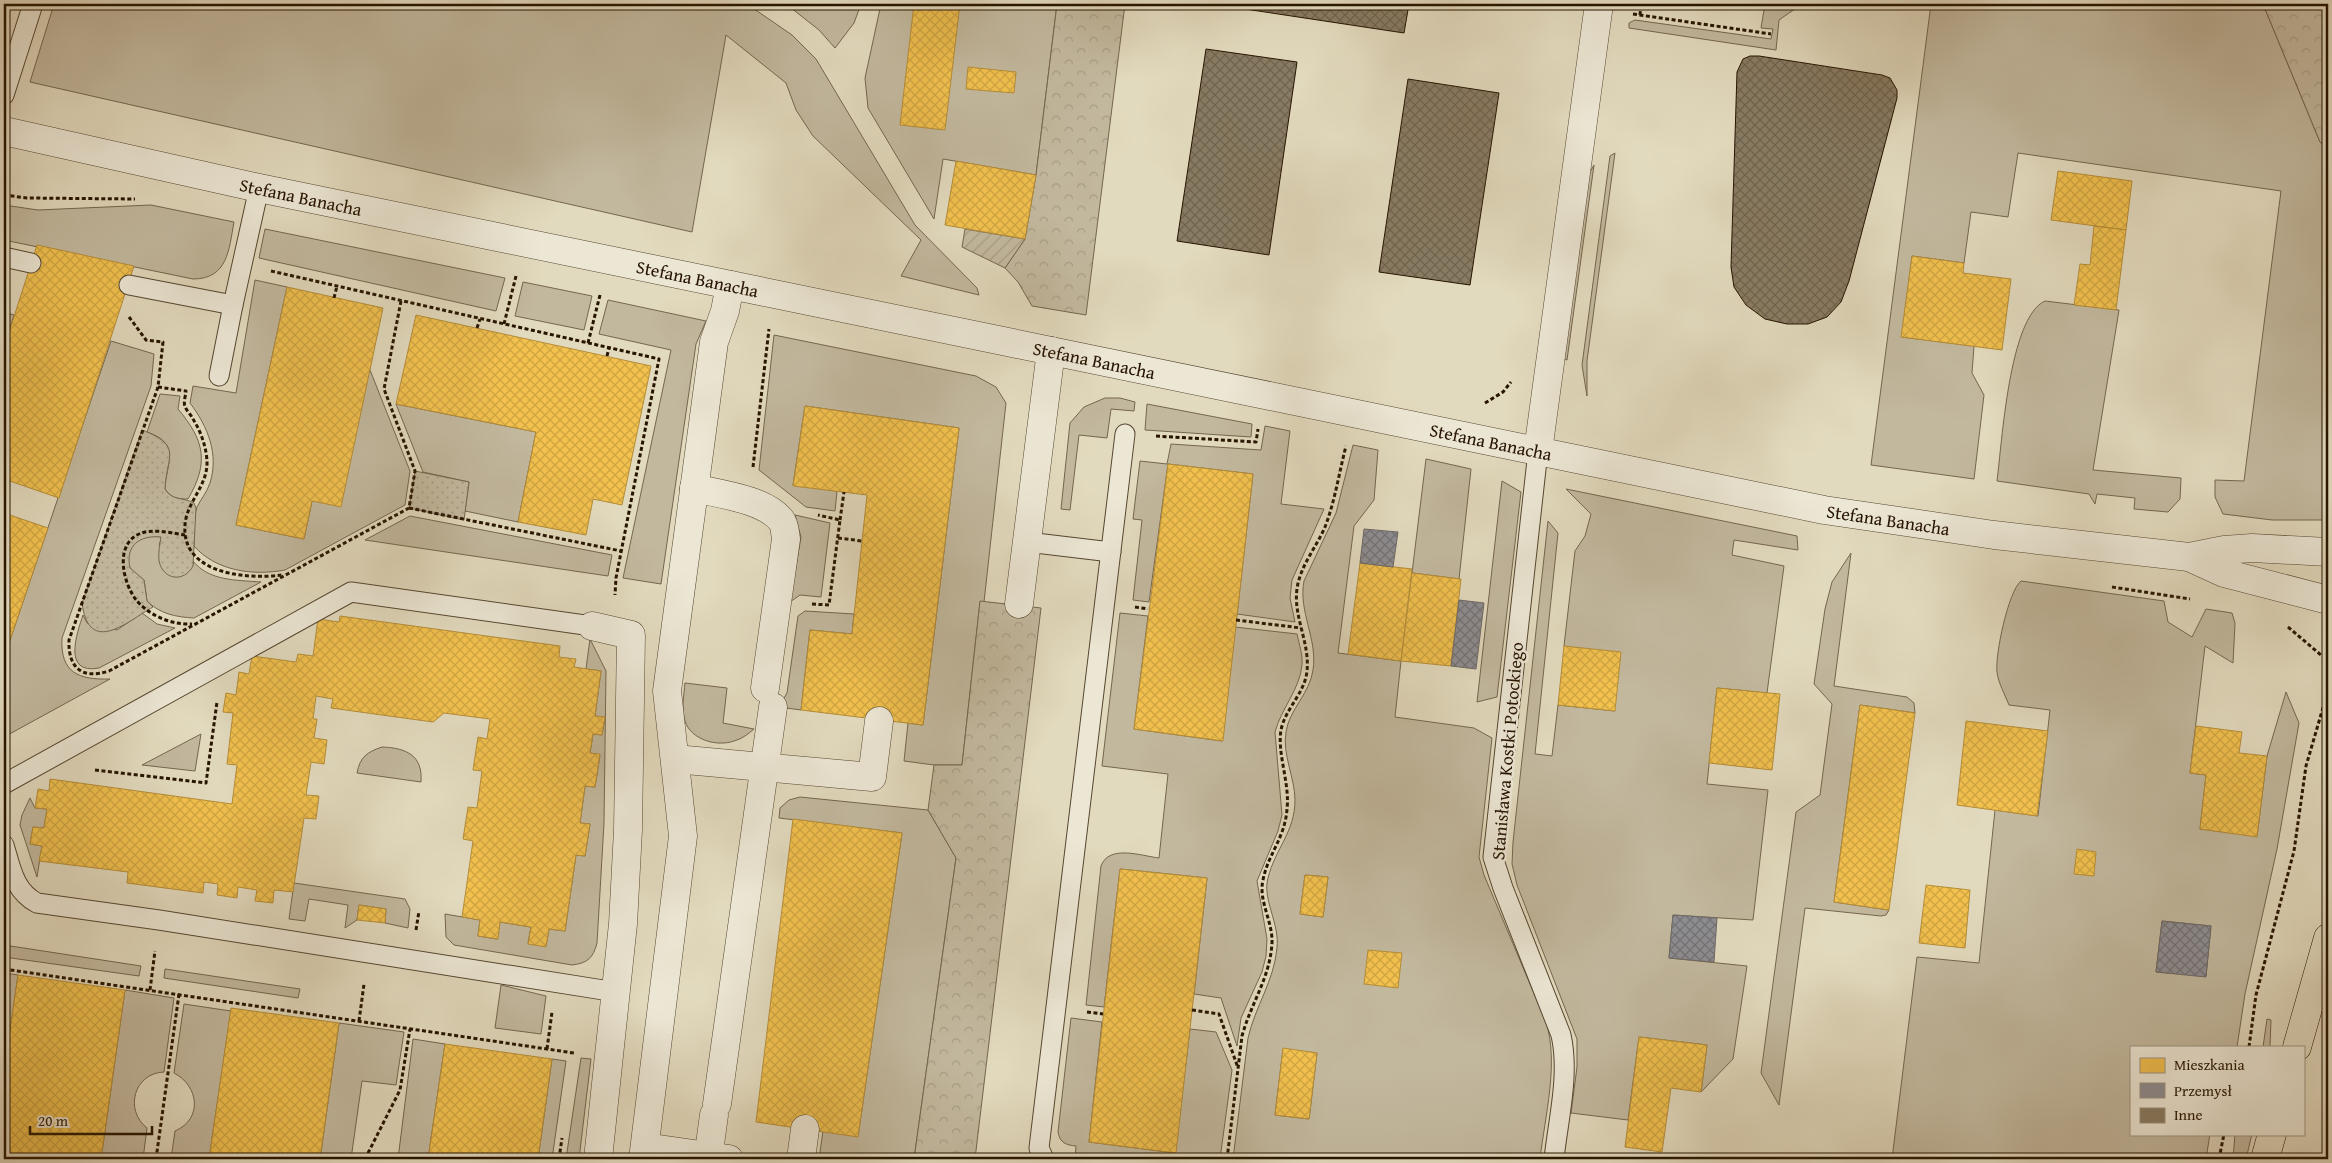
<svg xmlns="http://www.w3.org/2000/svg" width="2332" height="1163" viewBox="0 0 2332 1163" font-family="'Gentium Book Plus',serif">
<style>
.grass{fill:#c2b89e;stroke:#74664f;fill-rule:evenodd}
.forest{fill:url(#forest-crowns);stroke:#74664f}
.park{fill:url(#park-dots);stroke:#74664f}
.garden{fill:url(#garden-furrows);stroke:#74664f}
.homes{fill:url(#homes-cross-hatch);stroke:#b58d37}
.industry{fill:url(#industry-cross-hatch);stroke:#6e6966}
.building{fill:url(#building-cross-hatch);stroke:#261400}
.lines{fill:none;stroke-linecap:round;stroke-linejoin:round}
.lane-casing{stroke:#554630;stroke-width:21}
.street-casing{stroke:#554630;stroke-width:29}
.primary-casing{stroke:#261400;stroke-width:29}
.path{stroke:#261400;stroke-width:3;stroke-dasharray:4 2.5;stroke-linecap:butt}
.lane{stroke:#ece7d5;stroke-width:19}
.street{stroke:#ece7d5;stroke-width:28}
.primary{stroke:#e2dabe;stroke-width:28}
.labels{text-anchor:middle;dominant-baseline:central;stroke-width:5;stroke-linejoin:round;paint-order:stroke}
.street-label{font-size:18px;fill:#261400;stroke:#ece7d5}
</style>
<defs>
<pattern id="forest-crowns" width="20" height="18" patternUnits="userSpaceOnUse" patternTransform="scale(1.25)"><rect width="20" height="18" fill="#c2b89e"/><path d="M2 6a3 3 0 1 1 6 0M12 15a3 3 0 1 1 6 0" fill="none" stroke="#a79d86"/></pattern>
<pattern id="park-dots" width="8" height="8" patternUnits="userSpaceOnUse" patternTransform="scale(1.25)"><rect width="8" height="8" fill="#c2b89e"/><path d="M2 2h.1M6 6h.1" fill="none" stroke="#a79d86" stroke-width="1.8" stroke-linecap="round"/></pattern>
<pattern id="garden-furrows" width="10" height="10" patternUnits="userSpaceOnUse" patternTransform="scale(1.25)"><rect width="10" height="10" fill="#c2b89e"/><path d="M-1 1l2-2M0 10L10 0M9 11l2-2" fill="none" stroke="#a79d86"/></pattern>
<pattern id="homes-cross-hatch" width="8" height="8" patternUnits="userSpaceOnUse" patternTransform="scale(1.25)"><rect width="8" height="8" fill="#f2c14e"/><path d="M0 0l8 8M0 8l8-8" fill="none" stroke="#cfa542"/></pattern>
<pattern id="industry-cross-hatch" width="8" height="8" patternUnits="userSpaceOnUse" patternTransform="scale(1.25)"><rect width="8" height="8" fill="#8d8d92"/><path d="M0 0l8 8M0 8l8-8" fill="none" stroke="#737275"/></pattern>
<pattern id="building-cross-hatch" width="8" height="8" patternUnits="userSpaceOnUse" patternTransform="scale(1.25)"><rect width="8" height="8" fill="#887b63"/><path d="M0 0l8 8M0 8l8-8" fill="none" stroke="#6f644f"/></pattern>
</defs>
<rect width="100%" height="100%" fill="#e2dabe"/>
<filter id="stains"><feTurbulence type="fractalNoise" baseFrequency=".004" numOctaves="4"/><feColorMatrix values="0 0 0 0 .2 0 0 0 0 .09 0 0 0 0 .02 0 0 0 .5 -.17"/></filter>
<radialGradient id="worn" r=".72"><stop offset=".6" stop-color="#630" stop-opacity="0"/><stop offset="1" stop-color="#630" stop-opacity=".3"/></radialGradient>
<g class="grass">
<polygon points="54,4 747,4 792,35 816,59 915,225 977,288 979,295 901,276 921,240 813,136 796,110 786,83 726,35 692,232 30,82"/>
<polygon points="786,4 861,4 854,23 835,48 819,30"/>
<polygon points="881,4 1057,4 1036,175 943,159 934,219 868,108 865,78"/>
<polygon points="1765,4 1802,4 1779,20 1776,50 1629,28 1629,23 1635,20 1771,39 1773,29 1761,28"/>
<polygon points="1931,4 2263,4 2320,142 2328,150 2328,520 2272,520 2223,514 2215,497 2215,480 2244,481 2281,191 2018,153 2008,217 1971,212 1964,263 1912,256 1902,337 1974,346 1972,373 1984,395 1974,479 1871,465"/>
<polygon points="1615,153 1587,361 1587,396 1582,365 1610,156"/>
<polygon points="1594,165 1567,360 1563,359 1589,174"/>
<path d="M4,205L38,210L151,205L234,222C229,249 228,279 193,279L4,240Z"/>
<polygon points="265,229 505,278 496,311 259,258"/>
<path d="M255,280L287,287L236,525L304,539L312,501L370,370L410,471L405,505L285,570C253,576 216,571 194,546C195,535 193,518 197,507C201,499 207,492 210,483C219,454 208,427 190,403L193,386L236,393Z"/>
<polygon points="523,282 592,296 584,330 515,316"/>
<polygon points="608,300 706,321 696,344 661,584 623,578 671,350 599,334"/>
<path d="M2045,301L2119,310L2093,470L2181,478L2180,499L2168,512L2134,509L2135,498L2097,494L2095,504L2089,494L1997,481C2002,443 2009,317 2045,301Z"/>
<polygon points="4,312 14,315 4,348"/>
<polygon points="774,335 976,376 996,387 1006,403 984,602 980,602 962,765 934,765 904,761 908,723 923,725 959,428 805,406 793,485 837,491 835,511 806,507 759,470"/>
<path d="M111,341L154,354L151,386L62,638C60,673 79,680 110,679L4,737V658Z"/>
<path d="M160,394L180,396L178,409C205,441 209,463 188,499C177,499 171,498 165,489C166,463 182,444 147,432Z"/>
<polygon points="1105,398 1120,398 1135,402 1134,411 1111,409 1107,438 1079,435 1070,510 1061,509 1070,423 1084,407"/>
<polygon points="396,404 536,432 518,522 465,511 469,482 423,472"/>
<polygon points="1147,404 1252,424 1251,437 1145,430"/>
<polygon points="1265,426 1290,431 1281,504 1324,509 1292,580 1290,598 1295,622 1237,614 1253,474 1168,464 1149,602 1133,600 1142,520 1133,519 1140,461 1167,464 1171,444 1261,450"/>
<path d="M1353,445L1378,450L1374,500L1354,526L1338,653L1401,661L1395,717L1474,728L1492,738L1479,857L1484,875L1546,1022C1559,1063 1545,1116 1540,1159H1233L1248,1038C1255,1007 1274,981 1277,948C1280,924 1262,899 1268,878C1275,849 1295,832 1295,800C1295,778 1282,754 1286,732C1289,710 1310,693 1313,670C1318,640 1298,611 1304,581L1336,513ZM1305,875L1328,877L1323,917L1300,914ZM1283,1049L1317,1053L1309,1119L1275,1115Z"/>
<polygon points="1426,459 1471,469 1459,579 1412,573"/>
<polygon points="1502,481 1521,492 1497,697 1477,702"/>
<polygon points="1566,489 1797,536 1798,550 1734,540 1732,555 1784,566 1767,693 1717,688 1707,784 1768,790 1753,920 1673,915 1669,958 1747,966 1733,1059 1701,1092 1707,1045 1639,1037 1628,1120 1571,1113 1577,1067 1577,1039 1517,885 1512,864 1513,842 1548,521 1558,533 1535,754 1552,756 1558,705 1615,711 1564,646 1575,551 1585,536 1591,514"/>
<polygon points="795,515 830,523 821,597 800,595 790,602 801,537"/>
<polygon points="410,516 612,555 608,576 365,540"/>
<path d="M154,536L162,537L159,545L193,566V561C209,581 236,580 261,582L194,618C176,617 160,614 147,601L144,580C140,577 135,573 131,569C124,560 131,542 141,538C145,536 150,537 154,536Z"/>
<polygon points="1851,553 1834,686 1907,697 1914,703 1915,713 1860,705 1834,902 1889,910 1886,915 1881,916 1805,908 1779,1105 1761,1073 1796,812 1820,795 1832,704 1814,684 1825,609 1832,582"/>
<path d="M2021,581L2164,601L2168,622L2192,637L2206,609L2232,613L2235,623L2233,663L2205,646L2190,773L2206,775L2200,829L2257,836L2267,756L2286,692L2299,723L2277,849L2245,994L2237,1047H2131V1134H2210L2206,1159H1892L1917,957L1979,963L1995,810L2038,816L2050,710L2009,705C2005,695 1998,682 1997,672C1995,655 2008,592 2021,581ZM2162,921L2211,926L2206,976L2156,972Z"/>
<polygon points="805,611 854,614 852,634 810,630 801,710 779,707 787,693 798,616"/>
<path d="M142,613L157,624L175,628L99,668C62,675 77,633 83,615L87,623L117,630Z"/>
<path d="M1120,613L1148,616L1134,729L1222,741L1235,627L1297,634C1299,644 1303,655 1302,665C1300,689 1281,709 1275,732L1282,815L1278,831L1257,881L1267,939L1266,956L1262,972L1241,1018L1237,1046L1221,998L1194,994L1207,878L1120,869L1104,1007L1086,1005L1101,866C1109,844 1142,856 1159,858L1168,774L1102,766Z"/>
<path d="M590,639L606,671L604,823L597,943C593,958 588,963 572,965L454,945L446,937L445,914L480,920L478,936L497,939L500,922L531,927L528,943L546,946L549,929L565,931L576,855L585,856L590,824L580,823L585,786L595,787L600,755L590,753L593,734L602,735L605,718L595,716L601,671L586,669Z"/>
<path d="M685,683L727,688L723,723L754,729C748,734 742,739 734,741C717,747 691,740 685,721C681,709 684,695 685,683Z"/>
<polygon points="201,734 195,771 142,765"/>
<path d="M382,747C406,748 423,755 421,782L357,773C360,757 367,752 382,747Z"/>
<polygon points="800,797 928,810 956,858 914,1159 819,1159 823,1131 858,1136 902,833 779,818 780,808 789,800"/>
<polygon points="30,798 35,808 47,809 44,828 33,827 30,844 42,846 37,877 20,825 22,815"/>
<polygon points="294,883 405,899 410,909 408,928 385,923 386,909 359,905 357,920 345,928 348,905 309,899 305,921 289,919"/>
<polygon points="4,945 141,966 139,976 4,957"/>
<polygon points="165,969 300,989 298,998 164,978"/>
<polygon points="4,973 18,975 4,1076"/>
<polygon points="501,985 546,996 541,1034 495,1028"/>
<path d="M125,990L174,998L164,1072C134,1073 124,1110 147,1128L143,1159H101Z"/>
<path d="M184,1004L231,1011L209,1159H171L175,1131C203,1119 199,1086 174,1073Z"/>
<path d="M1071,1018L1102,1022L1089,1142L1175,1153L1190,1029L1216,1032L1232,1070L1220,1159H1075L1076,1146C1066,1145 1060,1143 1058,1132Z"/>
<polygon points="2267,1019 2271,1020 2270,1047 2263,1047"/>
<polygon points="339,1023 404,1032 396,1085 362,1081 351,1159 320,1159"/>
<polygon points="413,1039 445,1044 428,1159 398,1159"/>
<polygon points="581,1058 591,1059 579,1159 566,1159"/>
<polygon points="552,1059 566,1061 552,1159 538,1159"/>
<polygon points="2235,1134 2252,1134 2246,1159 2233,1159"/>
</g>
<g class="forest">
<polygon points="1057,4 1125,4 1086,315 1032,306 1018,282 1005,268 1025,239 1036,175"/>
<polygon points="2263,4 2328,4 2328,150 2320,142"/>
<polygon points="980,601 1041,608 975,1159 914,1159 956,858 928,810 934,765 962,765"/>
</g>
<g class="park">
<path d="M142,430C184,446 166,457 165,489C172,501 183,497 194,503L196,508L193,566C184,583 163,580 159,561C158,553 160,544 161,537C140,535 125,545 130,568L144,580L147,601L153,607C128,621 89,657 82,603Z"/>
<polygon points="415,471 469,482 464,520 409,508"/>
</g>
<polygon class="garden" points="965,229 1025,239 1005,268 962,247"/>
<g class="homes">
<polygon points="914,4 960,4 945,130 900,125"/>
<polygon points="968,67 1016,72 1014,93 966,89"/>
<polygon points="956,161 1036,175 1025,239 945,225"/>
<polygon points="2058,171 2132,181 2126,230 2051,220"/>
<polygon points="2094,226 2126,230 2116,310 2074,305 2080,264 2090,265"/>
<polygon points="37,245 134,266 59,498 4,479 4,348"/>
<polygon points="1912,256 1964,263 1963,273 2011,279 2002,350 1901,337"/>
<polygon points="287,287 383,308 341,507 312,501 304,539 236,525"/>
<polygon points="416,315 651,366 622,505 593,499 586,535 518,522 536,432 396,404"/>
<polygon points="805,406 959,428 923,725 801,710 810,630 852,634 867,495 793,486"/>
<polygon points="1168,464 1253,474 1223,741 1134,729"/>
<polygon points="4,513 48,528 4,658"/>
<polygon points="1360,563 1412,569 1401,661 1348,654"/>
<polygon points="1412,573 1461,579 1451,666 1401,661"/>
<polygon points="340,616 560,646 559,657 576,659 574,667 601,671 595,716 605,717 602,735 593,734 590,753 600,754 595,787 585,786 580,823 590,824 585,856 576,855 565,931 549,929 546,947 528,944 531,927 500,922 498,939 478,936 480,920 462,917 473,841 463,839 468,807 477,808 482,771 473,770 478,737 487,739 490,719 444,713 433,722 331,708 333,699 316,696 313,719 317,719 314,738 327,740 324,764 311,762 306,795 319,796 316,819 304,818 293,892 274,890 273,903 255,901 257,890 238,887 237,898 217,895 218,884 204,882 203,893 127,883 128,872 39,861 42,846 30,844 33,827 44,828 47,809 35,808 38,789 49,791 50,779 232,804 237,765 227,764 233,713 223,712 226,693 236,695 239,672 249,674 252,656 296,662 298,654 313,656 318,619 339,622"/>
<polygon points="1564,646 1621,652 1615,711 1558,705"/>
<polygon points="1717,688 1780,694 1772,770 1709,763"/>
<polygon points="1860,705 1915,713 1889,910 1834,902"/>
<polygon points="1966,721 2048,731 2037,816 1957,805"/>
<polygon points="2196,726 2242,732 2239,753 2267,756 2257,837 2200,829 2206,775 2190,773"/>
<polygon points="793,819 902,833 858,1137 756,1122"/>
<polygon points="2077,849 2096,852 2094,876 2074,874"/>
<polygon points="1120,869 1207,878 1176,1153 1089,1142"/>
<polygon points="1305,875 1328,877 1323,917 1300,914"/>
<polygon points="1926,885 1970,890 1965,948 1919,943"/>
<polygon points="359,905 386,909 385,923 357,920"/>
<polygon points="1368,950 1402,953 1398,988 1364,984"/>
<polygon points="18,975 125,990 101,1159 4,1159 4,1072"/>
<polygon points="231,1008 339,1023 320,1159 209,1159"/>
<polygon points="1639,1037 1707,1045 1701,1092 1671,1088 1662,1152 1625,1147"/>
<polygon points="445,1044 552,1059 538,1159 428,1159"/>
<polygon points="1283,1048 1317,1053 1309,1119 1275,1115"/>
</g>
<g class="industry">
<polygon points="1364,529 1398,532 1393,567 1360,563"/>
<polygon points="1459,600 1484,603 1476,669 1451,666"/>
<polygon points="1673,915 1717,918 1714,962 1669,958"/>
<polygon points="2162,921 2211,926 2206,977 2156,972"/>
</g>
<g class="building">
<polygon points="1212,4 1409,4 1404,33"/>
<polygon points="1206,49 1297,62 1269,255 1177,241"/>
<polygon points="1750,56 1759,56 1882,75 1890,78 1897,90 1897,98 1849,281 1841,302 1827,317 1808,324 1787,324 1765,319 1746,305 1734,287 1731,267 1737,72 1743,59"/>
<polygon points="1408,79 1499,93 1470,285 1379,272"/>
</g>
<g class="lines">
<defs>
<g id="lane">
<polyline points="4,95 33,4"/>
<polyline points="4,257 31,263"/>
<polyline points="129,285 233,305 259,188"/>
<polyline points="219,376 233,305"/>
<path d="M1538,451L1493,857L1503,888L1561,1035C1570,1075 1558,1120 1554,1159"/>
<polyline points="1027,542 1111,552"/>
<polyline points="4,784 351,592 592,626"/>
<path d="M4,845C11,868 14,891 37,903L159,920L616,992"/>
<polyline points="1044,1159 1039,1148 1125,434"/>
</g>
<g id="street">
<path id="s1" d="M4,131L259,188L1824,510L1994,535L2189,557L2224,550L2252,548L2328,552"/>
<polyline points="1538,451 1599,4"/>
<path d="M694,488C719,494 764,499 781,520C785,525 785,533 786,539L765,688"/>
<polyline points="2189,557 2224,573 2328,600"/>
<polyline points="1019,604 1051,351"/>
<polyline points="592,626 631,635 628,830 623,924 598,1159"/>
<polyline points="675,759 872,777 879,721"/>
<polyline points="717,1104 773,707"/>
<polyline points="645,1147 729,1159"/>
<polyline points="643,1159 683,836 667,691 714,342 725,311 730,285"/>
<polyline points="708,1159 714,1115"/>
<polyline points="801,1159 805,1129"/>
</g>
<g id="primary">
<polyline points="2297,1047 2328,938"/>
<polyline points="2265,1159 2272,1134"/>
</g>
</defs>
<use href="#lane" class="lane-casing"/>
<use href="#street" class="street-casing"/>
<use href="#primary" class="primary-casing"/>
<g class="path">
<polyline points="1633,14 1771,34"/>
<polyline points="1640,15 1641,4"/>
<polyline points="4,195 27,198 135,199"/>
<polyline points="271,271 659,359 616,578 615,595"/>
<polyline points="334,298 337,286"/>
<path d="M129,317L146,340L163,342L158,387L69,640C68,667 81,680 109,671L409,508L415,471L384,389L401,301"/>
<polyline points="504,324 516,276"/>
<polyline points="477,328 480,319"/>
<polyline points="588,343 600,295"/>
<polyline points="607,356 609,348"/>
<path d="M158,387L186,391C186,395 183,402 185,406C186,410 191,415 193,419C201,432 206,446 207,461C208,483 191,498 186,518C175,573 244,580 282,575"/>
<polyline points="1485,403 1503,392 1511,382"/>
<polyline points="1156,436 1256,442 1258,429"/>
<polyline points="753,467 769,329"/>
<polyline points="409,508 621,551"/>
<polyline points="840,520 844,492"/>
<path d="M185,535C171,533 152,528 139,534C114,545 123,584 137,601C150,616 172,625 192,624"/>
<polyline points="838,538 862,541"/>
<polyline points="2112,587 2190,599"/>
<polyline points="812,604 829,605 840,520 818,515"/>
<polyline points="1135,607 1148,609"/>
<polyline points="1236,620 1301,628"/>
<polyline points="2288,627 2328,661"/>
<polyline points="95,770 206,783 217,702"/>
<polyline points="416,930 419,911"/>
<polyline points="4,969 574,1053"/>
<polyline points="150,990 155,951"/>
<polyline points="1192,1010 1219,1014 1238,1068"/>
<polyline points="1087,1012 1103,1014"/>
<polyline points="359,1021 364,984"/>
<polyline points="2249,1047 2256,995 2294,851 2306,766 2327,694 2328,679"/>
<polyline points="547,1049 552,1012"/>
<polyline points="156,1159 179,994"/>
<polyline points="365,1159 400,1090 410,1029"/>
<polyline points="559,1159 562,1138"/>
<path d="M1227,1159L1242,1036C1251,1003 1270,978 1272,943C1273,922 1258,900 1263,880C1268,854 1285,838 1287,809C1290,783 1277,754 1281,730C1285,709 1305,693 1307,671C1310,643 1293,616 1297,589C1300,566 1316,548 1325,527C1335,501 1339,473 1346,446"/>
<polyline points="2219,1159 2224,1134"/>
</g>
<use href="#lane" class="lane"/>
<use href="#street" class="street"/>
<use href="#primary" class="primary"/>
</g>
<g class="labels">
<g class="street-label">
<text stroke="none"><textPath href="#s1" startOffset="304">Stefana Banacha</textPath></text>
<text stroke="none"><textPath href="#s1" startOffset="709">Stefana Banacha</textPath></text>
<text stroke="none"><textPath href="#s1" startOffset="1114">Stefana Banacha</textPath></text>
<text stroke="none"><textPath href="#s1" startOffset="1519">Stefana Banacha</textPath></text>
<text stroke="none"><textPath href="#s1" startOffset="1924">Stefana Banacha</textPath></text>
<text transform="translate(1507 751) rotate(-85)">Stanisława Kostki Potockiego</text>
</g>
</g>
<rect width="2332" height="1163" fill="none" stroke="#e2dabe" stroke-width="20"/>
<rect x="5" y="5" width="2322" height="1153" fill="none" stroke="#261400" stroke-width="2.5"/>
<rect x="10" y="10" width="2312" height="1143" fill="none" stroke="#261400"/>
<rect x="2130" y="1046" width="175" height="90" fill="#ece7d5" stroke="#9d9380"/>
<rect x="2140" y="1058" width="25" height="15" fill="#f2c14e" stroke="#9d9380"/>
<text x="2174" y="1070" font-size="15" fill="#261400">Mieszkania</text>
<rect x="2140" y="1083" width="25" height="15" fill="#8d8d92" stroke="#9d9380"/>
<text x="2174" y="1096" font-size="15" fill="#261400">Przemysł</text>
<rect x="2140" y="1108" width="25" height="15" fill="#887b63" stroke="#9d9380"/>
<text x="2174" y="1120" font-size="15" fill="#261400">Inne</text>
<path d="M30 1126v8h122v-8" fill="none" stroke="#261400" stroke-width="2.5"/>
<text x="38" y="1126" font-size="15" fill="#261400" stroke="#ece7d5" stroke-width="4" paint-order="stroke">20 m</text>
<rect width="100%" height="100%" filter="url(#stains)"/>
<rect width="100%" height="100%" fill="url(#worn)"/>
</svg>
